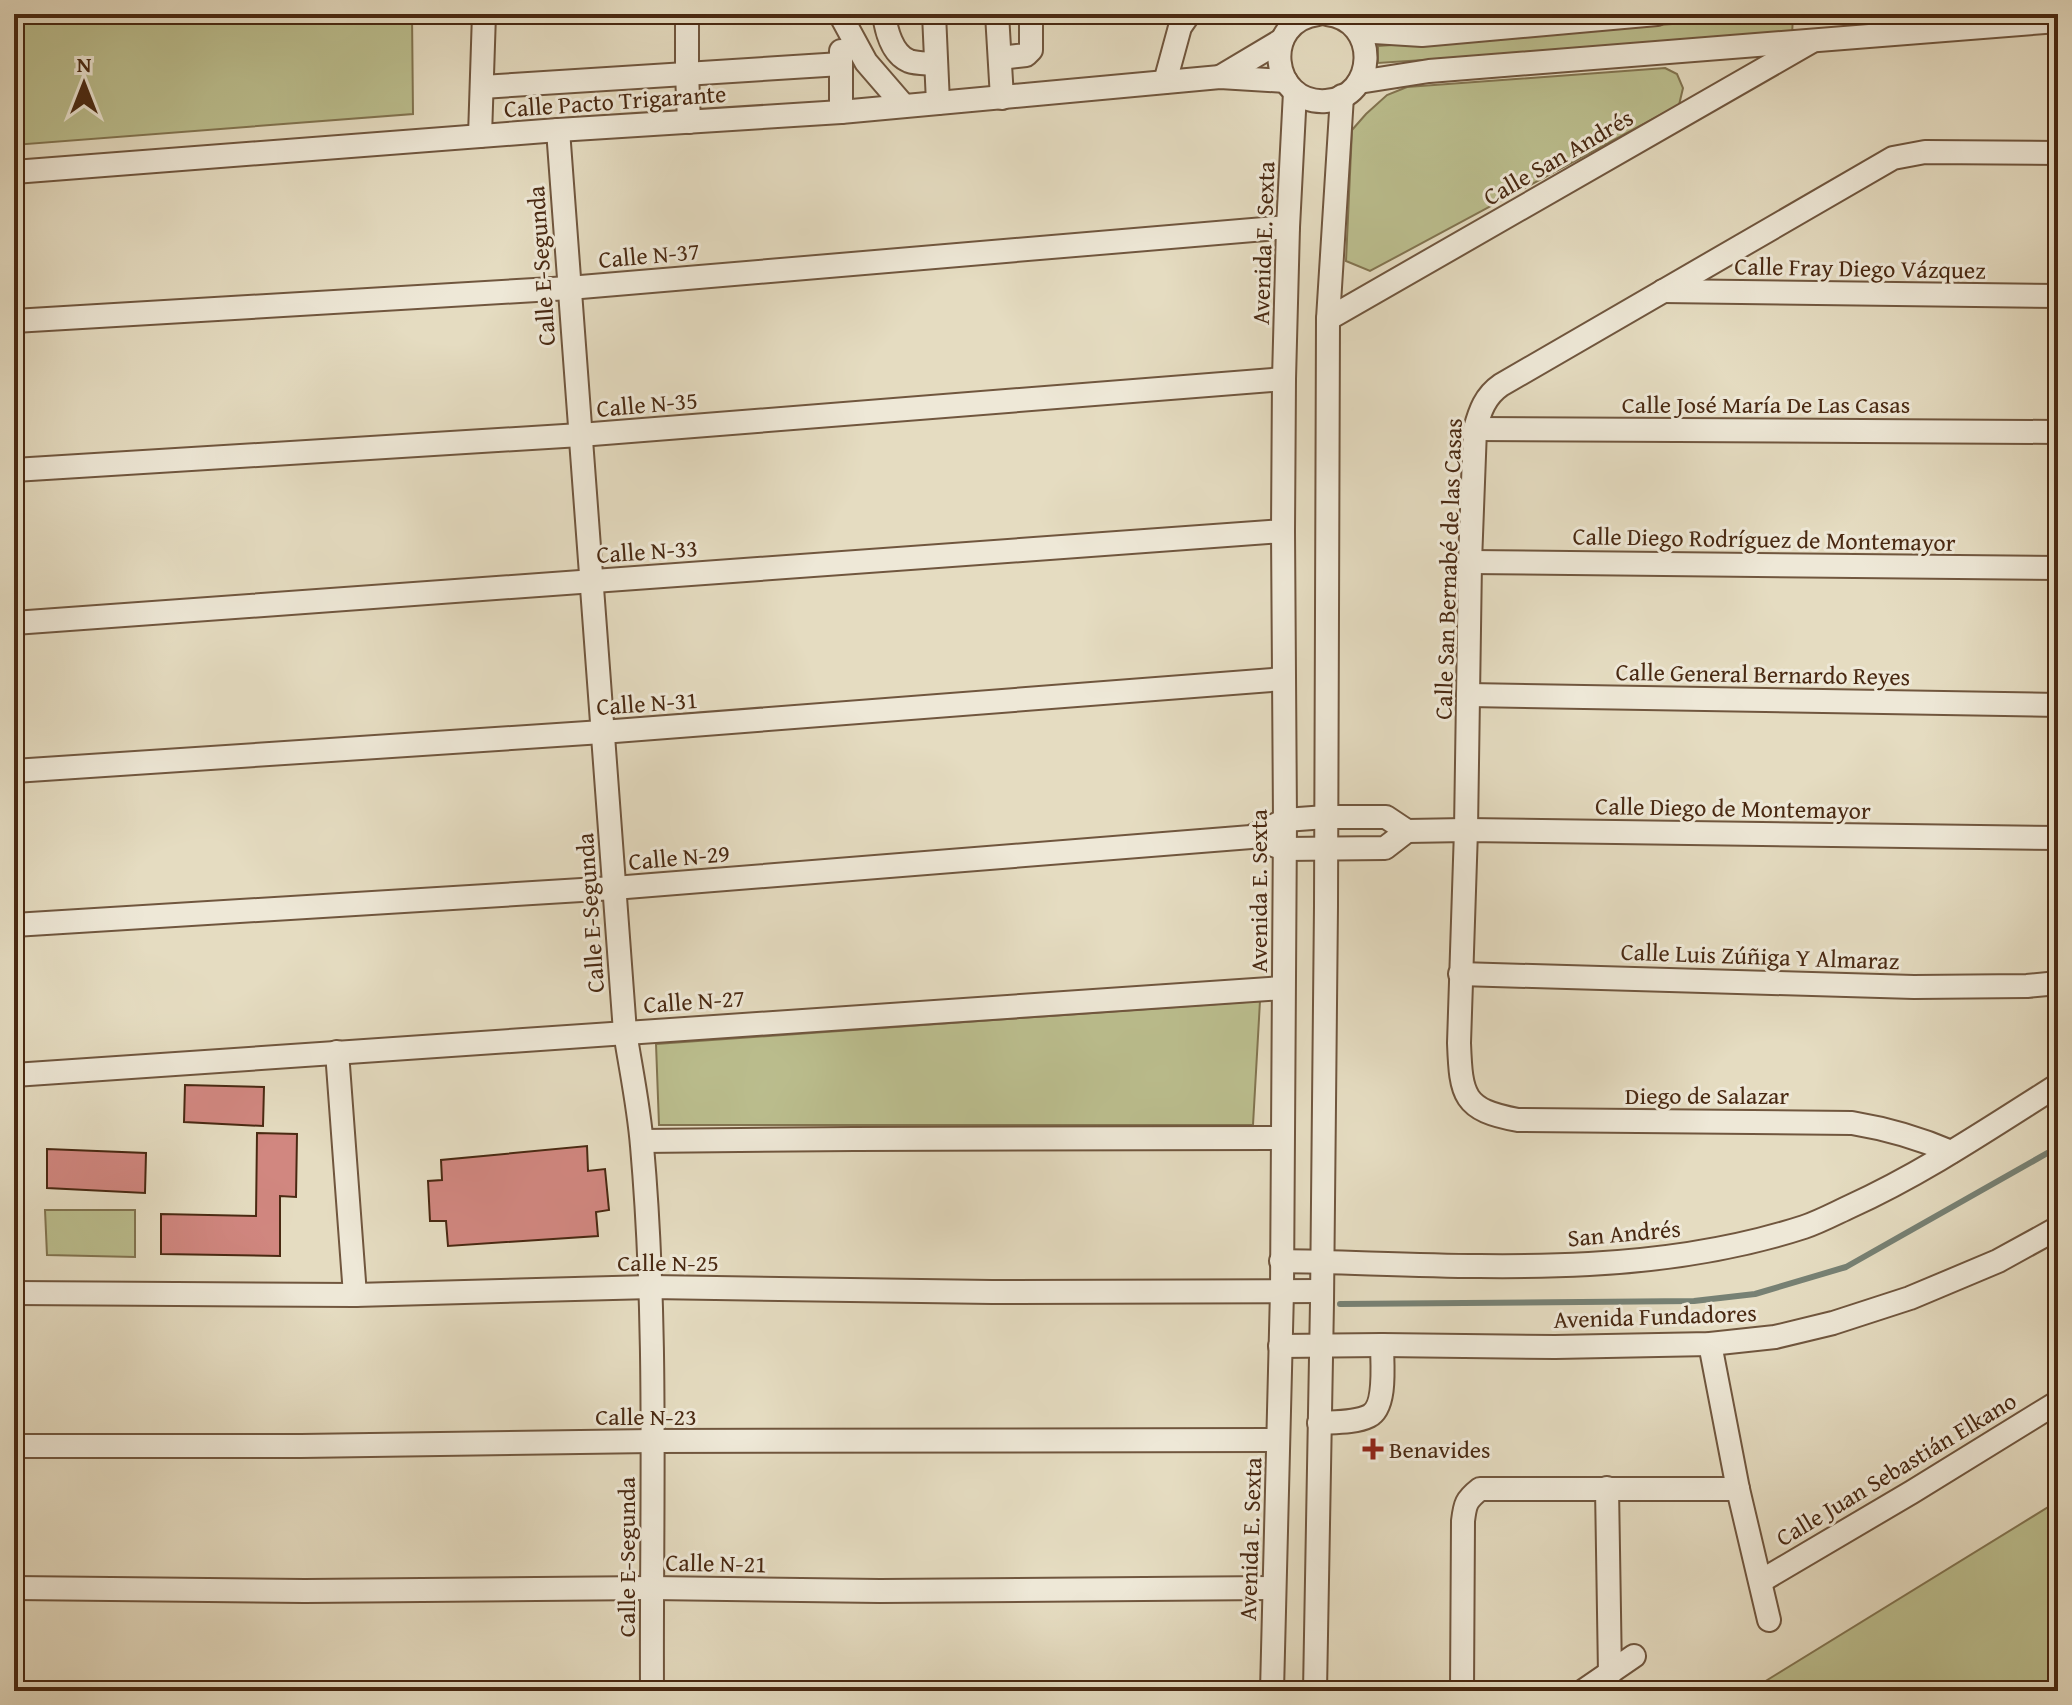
<svg xmlns="http://www.w3.org/2000/svg" width="2072" height="1705" viewBox="0 0 2072 1705" font-family="'Gentium Book Plus',serif">
<style>
.green{fill:#bbbe8e;stroke:#827450;stroke-width:2}
.lines{fill:none;stroke-linecap:round;stroke-linejoin:round}
.stream{stroke:#778174;stroke-width:6}
.building{fill:#d18780;stroke:#492912;stroke-width:2}
.minor-casing{stroke:#70563e;stroke-width:26}
.minor{stroke:#eee8d7;stroke-width:22}
.poi-dot{fill:#8f2418;stroke:#eee8d7;stroke-width:3}
.labels{text-anchor:middle;dominant-baseline:central;stroke-width:6;stroke-linejoin:round;paint-order:stroke}
.street-label{font-size:24px;fill:#492912;stroke:#eee8d7}
.poi-label{font-size:24px;fill:#492912;stroke:#eee8d7;text-anchor:start}
</style>
<rect width="100%" height="100%" fill="#e5dcc1"/>
<filter id="stains"><feTurbulence type="fractalNoise" baseFrequency=".0025" numOctaves="4"/><feColorMatrix values="0 0 0 0 .2 0 0 0 0 .09 0 0 0 0 .02 0 0 0 .5 -.17"/></filter>
<radialGradient id="worn" r=".72"><stop offset=".6" stop-color="#630" stop-opacity="0"/><stop offset="1" stop-color="#630" stop-opacity=".3"/></radialGradient>
<g class="green">
<polygon points="14,14 412,14 413,114 14,145"/>
<polygon points="1793,15 1792,36 1378,63 1378,46"/>
<polygon points="1665,68 1677,74 1683,88 1679,105 1370,271 1346,261 1352,130 1366,114 1387,95 1407,87"/>
<polygon points="1260,1001 1253,1125 659,1125 656,1044"/>
<polygon points="45,1210 135,1210 135,1257 47,1255"/>
<polygon points="2058,1501 2058,1691 1769,1691 1764,1682"/>
</g>
<g class="lines">
<polyline class="stream" points="1340,1304 1694,1301 1755,1294 1846,1267 2058,1147"/>
</g>
<g class="building">
<polygon points="185,1085 264,1087 263,1126 184,1122"/>
<polygon points="257,1133 297,1134 296,1197 280,1196 280,1256 161,1254 161,1214 256,1216"/>
<polygon points="587,1146 588,1171 605,1169 609,1210 596,1212 598,1236 448,1246 446,1221 430,1221 428,1181 442,1180 441,1160"/>
<polygon points="47,1149 146,1153 145,1193 47,1188"/>
</g>
<g class="lines">
<defs>
<g id="minor">
<polyline points="687,14 687,73 689,122"/>
<path d="M884,14C886,30 892,54 909,61C917,64 928,63 936,64"/>
<polyline points="934,14 938,103"/>
<polyline points="997,14 1002,98"/>
<path d="M1318,14C1261,21 1270,105 1326,101C1377,98 1380,20 1327,14"/>
<polyline points="841,16 866,62 904,106"/>
<polyline points="1358,31 1422,35 1657,14"/>
<polyline points="1000,58 1026,55 1031,50 1031,14"/>
<polyline points="1220,77 1282,40"/>
<polyline points="1165,82 1180,27 1189,14"/>
<polyline points="1359,82 1429,71 2058,21"/>
<polyline points="482,87 841,64"/>
<polyline points="841,112 841,51"/>
<path d="M558,130L625,1032C631,1070 639,1108 642,1146C658,1327 651,1509 652,1691"/>
<polyline points="480,136 484,14"/>
<polyline points="14,172 558,130 841,112 1220,77 1286,81"/>
<polyline points="1663,291 2058,296"/>
<polyline points="1328,319 1809,43"/>
<polyline points="14,321 569,288 1288,227"/>
<polyline points="1475,429 2058,432"/>
<polyline points="14,470 580,435 1284,379"/>
<polyline points="1470,562 2058,568"/>
<polyline points="14,623 1283,531"/>
<polyline points="1468,695 2058,705"/>
<polyline points="14,771 602,732 1284,679"/>
<polyline points="1271,844 1284,849 1385,848 1407,831"/>
<polyline points="14,925 614,888 1251,837 1285,820 1326,817 1386,817 1407,831 1466,830 2058,838"/>
<polyline points="1460,974 1914,987 2027,986 2058,983"/>
<polyline points="337,1052 355,1295"/>
<polyline points="14,1075 1283,988"/>
<polyline points="642,1141 854,1139 1281,1138"/>
<path d="M1951,1152C1917,1137 1888,1129 1852,1123L1518,1120C1463,1110 1461,1096 1459,1043L1466,830L1470,562L1475,429C1480,411 1485,396 1501,385L1893,158L1925,152L2058,153"/>
<path d="M1281,1261C1455,1264 1635,1282 1804,1227C1819,1222 1834,1214 1849,1207C1922,1174 1990,1128 2058,1085"/>
<polyline points="14,1293 355,1295 651,1287 992,1292 1322,1291"/>
<polyline points="1710,1344 1738,1489 1769,1620"/>
<polyline points="1280,1346 1382,1345 1555,1347 1710,1344 1775,1337 1833,1323 1910,1298 1998,1261 2058,1228"/>
<path d="M1319,1423C1334,1422 1355,1423 1369,1416C1387,1407 1382,1363 1382,1345"/>
<polyline points="14,1446 301,1446 652,1441 1278,1440"/>
<polyline points="1607,1488 1610,1674"/>
<polyline points="1761,1581 1912,1492 2058,1402"/>
<polyline points="14,1588 305,1591 651,1588 880,1591 1274,1588"/>
<polyline points="1272,1691 1282,1291 1285,820 1283,531 1284,379 1288,227 1295,92"/>
<polyline points="1315,1691 1322,1302 1326,906 1328,319 1342,96"/>
<path d="M1462,1691L1463,1521C1465,1504 1466,1500 1480,1489H1738"/>
<polyline points="1583,1691 1634,1656"/>
</g>
</defs>
<use href="#minor" class="minor-casing"/>
<use href="#minor" class="minor"/>
</g>
<path class="poi-dot" d="M1369 1437h8v8h8v8h-8v8h-8v-8h-8v-8h8z"/>
<g class="labels">
<g class="street-label">
<text transform="translate(615 101) rotate(-4)">Calle Pacto Trigarante</text>
<text transform="translate(1558 157) rotate(-30)">Calle San Andrés</text>
<text transform="translate(1263 243) rotate(-88)">Avenida E. Sexta</text>
<text transform="translate(649 255) rotate(-5)">Calle N-37</text>
<text transform="translate(541 266) rotate(-94)">Calle E-Segunda</text>
<text transform="translate(1860 268) rotate(1)">Calle Fray Diego Vázquez</text>
<text transform="translate(647 404) rotate(-5)">Calle N-35</text>
<text x="1766" y="404">Calle José María De Las Casas</text>
<text transform="translate(1764 539) rotate(1)">Calle Diego Rodríguez de Montemayor</text>
<text transform="translate(647 551) rotate(-4)">Calle N-33</text>
<text transform="translate(1448 569) rotate(-88)">Calle San Bernabé de las Casas</text>
<text transform="translate(1763 674) rotate(1)">Calle General Bernardo Reyes</text>
<text transform="translate(647 703) rotate(-4)">Calle N-31</text>
<text transform="translate(1733 808) rotate(1)">Calle Diego de Montemayor</text>
<text transform="translate(679 857) rotate(-5)">Calle N-29</text>
<text transform="translate(1258 891) rotate(-90)">Avenida E. Sexta</text>
<text transform="translate(590 913) rotate(-94)">Calle E-Segunda</text>
<text transform="translate(1760 956) rotate(2)">Calle Luis Zúñiga Y Almaraz</text>
<text transform="translate(694 1001) rotate(-4)">Calle N-27</text>
<text x="1707" y="1095">Diego de Salazar</text>
<text transform="translate(1624 1233) rotate(-5)">San Andrés</text>
<text x="668" y="1262">Calle N-25</text>
<text transform="translate(1655 1316) rotate(-2)">Avenida Fundadores</text>
<text x="646" y="1416">Calle N-23</text>
<text transform="translate(1896 1469) rotate(-31)">Calle Juan Sebastián Elkano</text>
<text transform="translate(1250 1539) rotate(-88)">Avenida E. Sexta</text>
<text transform="translate(626 1557) rotate(-90)">Calle E-Segunda</text>
<text transform="translate(716 1563) rotate(1)">Calle N-21</text>
</g>
<g class="poi-label">
<text x="1389" y="1449">Benavides</text>
</g>
</g>
<rect width="2072" height="1705" fill="none" stroke="#e5dcc1" stroke-width="48"/>
<rect x="16" y="16" width="2040" height="1673" fill="none" stroke="#492912" stroke-width="4"/>
<rect x="24" y="24" width="2024" height="1657" fill="none" stroke="#492912" stroke-width="2"/>
<g transform="translate(84 84)" stroke="#eee8d7" stroke-width="6" paint-order="stroke">
<path d="M0-6L14 30L0 20L-14 30Z" fill="#492912"/>
<text y="-12" font-size="22" font-weight="bold" text-anchor="middle" fill="#492912">N</text>
</g>
<rect width="100%" height="100%" filter="url(#stains)"/>
<rect width="100%" height="100%" fill="url(#worn)"/>
</svg>
